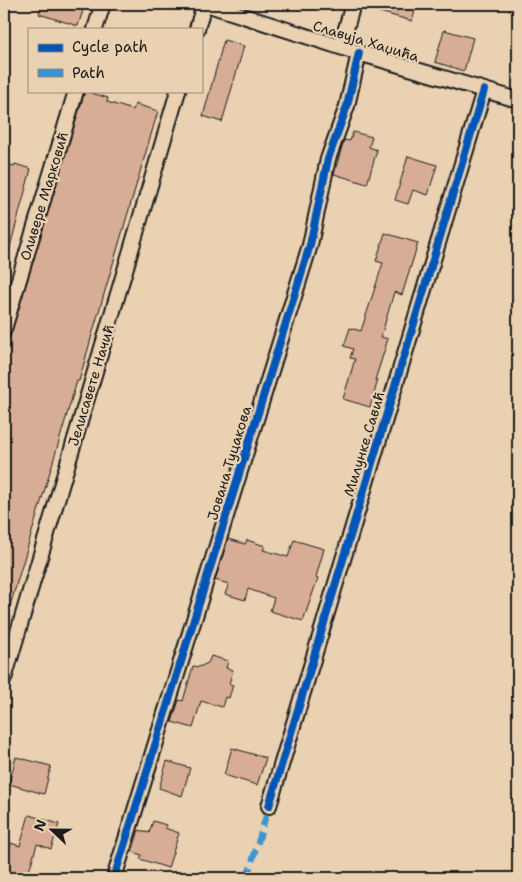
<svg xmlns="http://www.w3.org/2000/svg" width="522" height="882" viewBox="0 0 522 882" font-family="'Shantell Sans',sans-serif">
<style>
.building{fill:#d8ad95;stroke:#1c1c1c}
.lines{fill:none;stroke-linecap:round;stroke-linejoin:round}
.street-casing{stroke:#1c1c1c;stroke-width:18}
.street{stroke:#e9d1b2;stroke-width:14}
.quiet{stroke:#3a94d4;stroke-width:6;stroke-dasharray:12 6;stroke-linecap:butt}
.cycleway-casing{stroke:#e9d1b2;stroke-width:11}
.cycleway{stroke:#0057b8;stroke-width:8}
.labels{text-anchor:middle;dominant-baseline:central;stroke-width:4.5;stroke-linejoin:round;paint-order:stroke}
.street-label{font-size:14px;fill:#1c1c1c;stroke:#e9d1b2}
</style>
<rect width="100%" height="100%" fill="#e9d1b2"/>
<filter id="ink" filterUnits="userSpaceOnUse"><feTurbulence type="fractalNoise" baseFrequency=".02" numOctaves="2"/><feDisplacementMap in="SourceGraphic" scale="10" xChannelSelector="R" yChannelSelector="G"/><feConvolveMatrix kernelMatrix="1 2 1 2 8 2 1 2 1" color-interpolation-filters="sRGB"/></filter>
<g filter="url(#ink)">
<g class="building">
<polygon points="42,4 85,4 78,26 39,14"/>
<polygon points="366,4 417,4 412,21 365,8"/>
<polygon points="444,30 473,38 464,71 435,62"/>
<polygon points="224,40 244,46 222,122 203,116"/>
<polygon points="85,91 108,98 107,102 133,110 135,104 158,111 92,335 79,381 77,381 7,616 4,616 4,357"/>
<polygon points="353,132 372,137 369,147 377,150 367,184 334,174 344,140 350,141"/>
<polygon points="408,156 437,165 428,195 413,190 408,204 395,200"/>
<polygon points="4,163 14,166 15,164 31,169 7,258 4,257"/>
<polygon points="385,233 418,243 402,295 394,292 381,337 388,339 375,380 378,380 370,407 343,399 355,359 350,358 353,349 344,346 350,328 361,331 383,263 376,261"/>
<polygon points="228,539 245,544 247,540 265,546 263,550 288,557 294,540 324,549 316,577 318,578 303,621 270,611 274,598 248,589 245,600 225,594 229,584 215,580"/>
<polygon points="211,656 228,661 226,668 233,670 229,684 233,685 229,698 225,697 222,707 201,701 193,728 172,722 179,700 183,701 193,666 199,667 208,663"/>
<polygon points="232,748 266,758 257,785 224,775"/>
<polygon points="16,757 51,766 44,794 9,784"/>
<polygon points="167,761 190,768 182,796 159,788"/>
<polygon points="29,815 59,824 51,849 37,844 27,878 13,878 14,875 4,872 4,867 11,843 20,846"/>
<polygon points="153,821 166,825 165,828 179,833 168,868 140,859 142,855 132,852 139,830 149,833"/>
</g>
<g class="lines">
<defs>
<g id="street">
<polyline points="206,4 359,53 518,100"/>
<polyline points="95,29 103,4"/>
<polyline points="197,29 204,4"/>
<polyline points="341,46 353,4"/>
<polyline points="4,329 76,91"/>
<polyline points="4,679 178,91"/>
<polyline points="269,806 484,90"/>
<polyline points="114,878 310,245 328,159 347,106 359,53"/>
</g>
</defs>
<use href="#street" class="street-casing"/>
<use href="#street" class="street"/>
<polyline class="quiet" points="247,878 269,806"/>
<defs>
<g id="cycleway">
<polyline points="269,806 484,90"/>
<polyline points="114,878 310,245 328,159 347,106 359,53"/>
</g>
</defs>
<use href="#cycleway" class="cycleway-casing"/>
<use href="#cycleway" class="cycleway"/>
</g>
</g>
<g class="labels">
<g class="street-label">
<text transform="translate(366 41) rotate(17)">Славуја Хаџића</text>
<text transform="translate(44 196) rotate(-73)">Оливере Марковић</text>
<text transform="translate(91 385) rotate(-73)">Јелисавете Начић</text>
<text transform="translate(364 444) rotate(-73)">Милунке Савић</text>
<text transform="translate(229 463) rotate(-73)">Јована Туцакова</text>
</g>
</g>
<rect width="522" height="882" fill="none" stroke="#e9d1b2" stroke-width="20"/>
<rect x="10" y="10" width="502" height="862" fill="none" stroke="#1c1c1c" stroke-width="2" filter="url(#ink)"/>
<rect x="28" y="28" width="175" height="65" fill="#e9d1b2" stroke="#978976"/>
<rect x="38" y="44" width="25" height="8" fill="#0057b8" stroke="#978976"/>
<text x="72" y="52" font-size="15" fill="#1c1c1c">Cycle path</text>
<rect x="38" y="69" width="25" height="8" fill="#3a94d4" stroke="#978976"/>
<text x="72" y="78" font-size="15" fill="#1c1c1c">Path</text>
<g transform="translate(52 830) rotate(292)" stroke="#e9d1b2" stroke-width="4" paint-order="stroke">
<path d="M0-4L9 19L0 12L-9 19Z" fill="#1c1c1c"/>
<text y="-8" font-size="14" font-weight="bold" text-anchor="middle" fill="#1c1c1c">N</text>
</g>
</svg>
